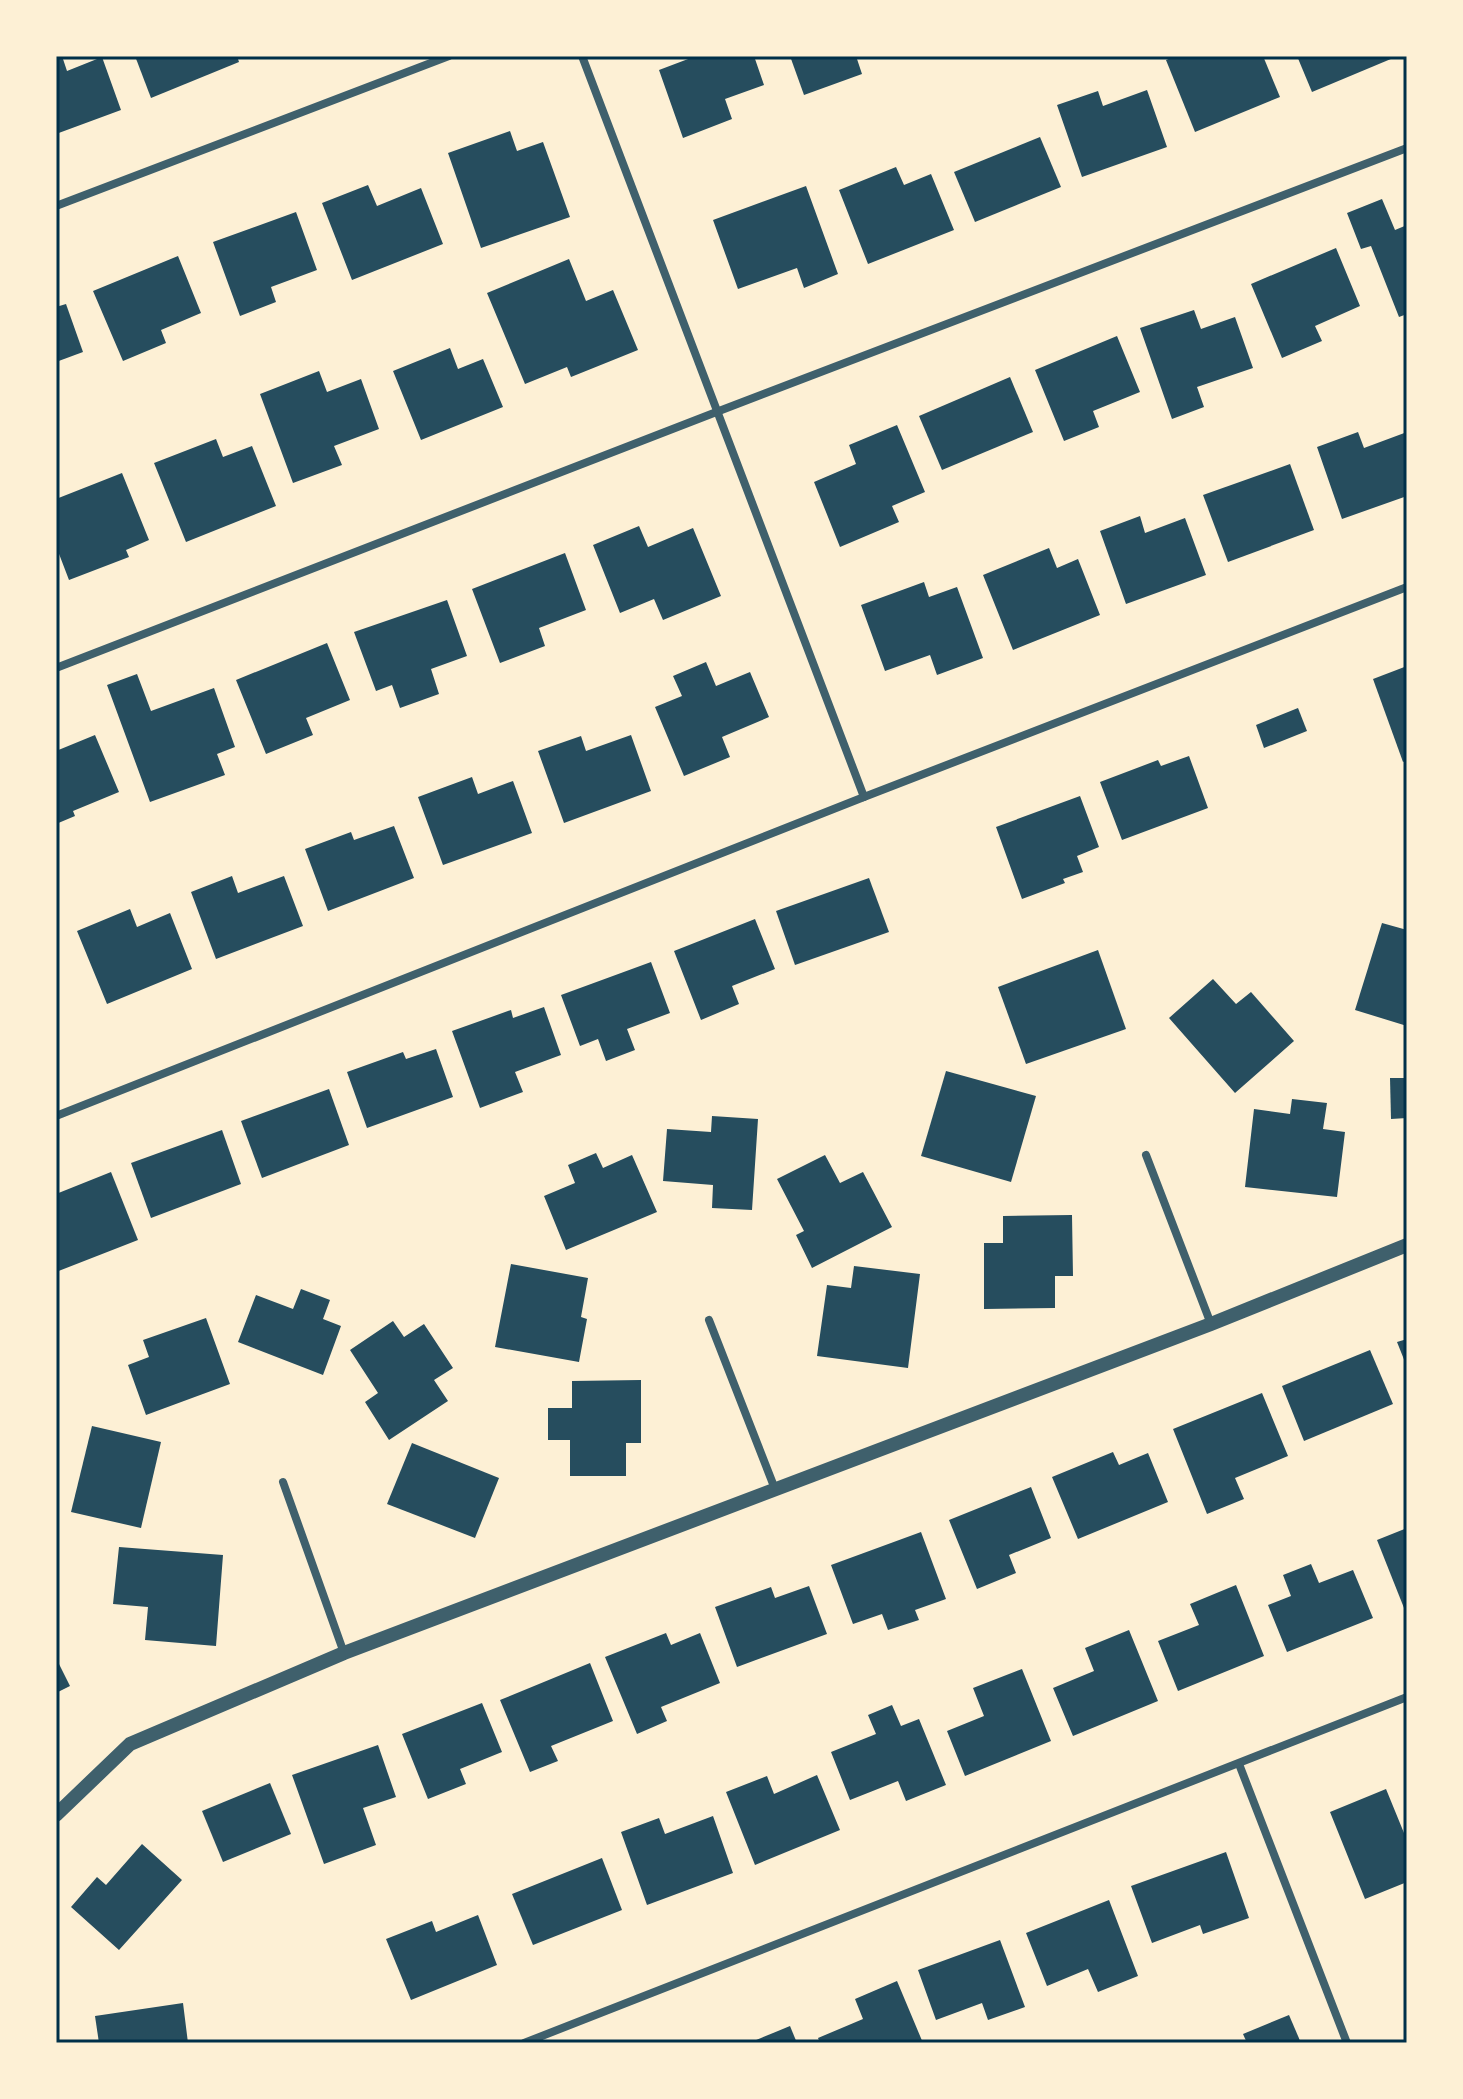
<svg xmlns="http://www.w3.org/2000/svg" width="1463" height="2099" viewBox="0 0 1463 2099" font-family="Manrope,sans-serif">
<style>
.building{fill:#264d5e}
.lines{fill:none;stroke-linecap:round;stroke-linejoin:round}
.minor{stroke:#3f606c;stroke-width:8}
.tertiary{stroke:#3f606c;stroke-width:14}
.neatline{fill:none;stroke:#003049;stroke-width:3}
</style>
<rect width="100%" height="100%" fill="#fdf0d5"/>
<g class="building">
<polygon points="56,56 62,56 67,71 102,57 121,110 56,134"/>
<polygon points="135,56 237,56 239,62 151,98"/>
<polygon points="696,56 754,56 764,85 725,99 732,119 683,138 659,70"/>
<polygon points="790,56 856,56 862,74 804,95"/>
<polygon points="1176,56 1263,56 1280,97 1195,132 1166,60"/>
<polygon points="1297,56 1398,56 1312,92"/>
<polygon points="1147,90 1167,147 1082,177 1057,105 1098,91 1103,106"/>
<polygon points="510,131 517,151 543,142 570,217 481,248 448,153"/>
<polygon points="1040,137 1061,187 975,222 954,172"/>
<polygon points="896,167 904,185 931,174 954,230 868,264 839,190"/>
<polygon points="368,185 377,206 421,188 443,244 352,280 322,203"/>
<polygon points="806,186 838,274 804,288 797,268 738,289 713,220"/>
<polygon points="1382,199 1395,230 1407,225 1407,314 1399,317 1371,246 1361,249 1347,213"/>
<polygon points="296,212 317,270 271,287 276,302 240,316 213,242"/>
<polygon points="1336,248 1360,306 1315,326 1322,341 1282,358 1251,284"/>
<polygon points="178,256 201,313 161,330 166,343 123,361 93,291"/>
<polygon points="569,259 586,301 613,290 638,350 571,377 567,367 525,384 487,293"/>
<polygon points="66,304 83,352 56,362 56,307"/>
<polygon points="1194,310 1201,329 1235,317 1253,368 1197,387 1204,407 1172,419 1140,328"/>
<polygon points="1117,336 1140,392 1093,411 1099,427 1064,441 1035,370"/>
<polygon points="450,348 458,369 483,359 503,407 421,440 393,371"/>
<polygon points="319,371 327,392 361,379 379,429 334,446 342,465 293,483 260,394"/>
<polygon points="1010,377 1033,432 942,470 919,416"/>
<polygon points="897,425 925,492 892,506 899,522 840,547 814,482 856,464 849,445"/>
<polygon points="1358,432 1364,448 1407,432 1407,496 1342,519 1317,447"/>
<polygon points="216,439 223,457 252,446 276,506 186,542 154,463"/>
<polygon points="1290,464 1314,530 1228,562 1203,495"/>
<polygon points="122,473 149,540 126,550 129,557 69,580 56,546 56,499"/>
<polygon points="1140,516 1145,533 1185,518 1206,575 1126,604 1100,531"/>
<polygon points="639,526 648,547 693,528 721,596 663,620 654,599 620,613 593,545"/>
<polygon points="1049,548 1057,568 1078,559 1100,615 1013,650 983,575"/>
<polygon points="565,553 586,610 539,628 545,646 500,663 472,589"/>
<polygon points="924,582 929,597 957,587 983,658 937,675 930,655 885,671 861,605"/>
<polygon points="447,600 467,656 431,669 439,694 400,708 392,685 376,691 354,632"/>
<polygon points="327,643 350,700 306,718 313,735 266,754 236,680"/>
<polygon points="706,662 716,686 750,672 769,717 722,737 730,757 684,776 655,707 682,696 673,676"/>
<polygon points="1407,666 1407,760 1403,762 1373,679"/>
<polygon points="137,674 151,711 214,688 235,747 217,754 225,775 150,802 107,685"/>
<polygon points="1298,708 1307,731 1264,748 1256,725"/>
<polygon points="95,735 119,792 73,811 75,816 56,824 56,751"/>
<polygon points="631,735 651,791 564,823 538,751 581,736 586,751"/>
<polygon points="1189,756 1208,808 1122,840 1100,782 1158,760 1161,766"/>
<polygon points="472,777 478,794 513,781 532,833 443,865 418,797"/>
<polygon points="1080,796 1099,847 1077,856 1083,872 1063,879 1065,883 1022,899 996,827"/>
<polygon points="394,826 414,878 328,911 305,849 351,832 354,840"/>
<polygon points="232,876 238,893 284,876 303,926 216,959 191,892"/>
<polygon points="869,878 889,932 795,965 776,911"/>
<polygon points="130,909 137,927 170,913 192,969 107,1004 77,931"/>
<polygon points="755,919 775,969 732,986 739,1004 701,1020 674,951"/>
<polygon points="1382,923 1407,930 1407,1026 1355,1010"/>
<polygon points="1098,950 1126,1029 1026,1064 998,987"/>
<polygon points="651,962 670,1013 627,1029 635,1050 606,1061 598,1039 580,1046 561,995"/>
<polygon points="1213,979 1236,1004 1251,992 1294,1041 1235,1093 1169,1018"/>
<polygon points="544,1007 561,1055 515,1072 523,1092 480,1108 452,1031 511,1010 513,1018"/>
<polygon points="436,1049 453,1097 367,1128 347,1072 403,1052 406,1059"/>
<polygon points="946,1071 1036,1096 1011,1182 921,1156"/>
<polygon points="1390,1078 1407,1078 1407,1118 1391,1119"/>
<polygon points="329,1089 349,1145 262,1178 241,1121"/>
<polygon points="1292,1099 1327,1103 1323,1129 1345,1132 1337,1197 1245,1187 1254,1109 1290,1114"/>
<polygon points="712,1116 758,1119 752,1210 712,1208 713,1185 663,1181 667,1129 711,1132"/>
<polygon points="222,1130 241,1184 151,1218 131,1163"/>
<polygon points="596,1153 603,1168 632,1155 657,1212 566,1250 544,1196 575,1183 568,1165"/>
<polygon points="825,1155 840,1183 863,1172 892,1227 812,1268 796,1235 804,1231 777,1179"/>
<polygon points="111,1172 138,1240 56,1272 56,1194"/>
<polygon points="1072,1215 1073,1276 1055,1276 1055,1308 984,1309 984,1243 1003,1243 1003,1216"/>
<polygon points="511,1264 588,1278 581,1317 587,1319 579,1362 495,1347"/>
<polygon points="854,1266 920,1274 908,1368 817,1356 827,1285 851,1288"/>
<polygon points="301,1289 330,1300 323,1319 341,1326 323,1375 238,1342 256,1295 293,1309"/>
<polygon points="206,1318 230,1384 146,1415 128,1365 149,1357 143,1340"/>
<polygon points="393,1321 404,1337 424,1324 453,1368 434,1380 448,1401 389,1440 365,1402 378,1393 350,1350"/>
<polygon points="1407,1339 1407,1367 1397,1342"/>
<polygon points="1370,1350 1393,1404 1304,1441 1282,1386"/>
<polygon points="641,1380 641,1443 626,1443 626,1476 570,1476 570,1440 548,1440 548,1408 572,1408 572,1381"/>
<polygon points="1262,1393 1288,1456 1235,1478 1244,1499 1207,1514 1173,1429"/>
<polygon points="92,1426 161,1442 141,1528 71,1512"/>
<polygon points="412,1443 499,1478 475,1538 387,1504"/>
<polygon points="1113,1452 1119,1465 1148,1453 1168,1502 1078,1539 1052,1477"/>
<polygon points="1031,1487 1051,1538 1009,1555 1016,1573 977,1589 949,1520"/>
<polygon points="1407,1528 1407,1607 1404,1608 1377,1540"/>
<polygon points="921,1532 946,1599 915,1610 919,1620 888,1630 882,1614 853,1624 831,1565"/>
<polygon points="119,1547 223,1555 216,1646 145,1640 148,1607 113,1604"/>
<polygon points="1311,1564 1319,1583 1353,1570 1373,1618 1287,1652 1268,1605 1291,1596 1283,1575"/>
<polygon points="1236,1585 1264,1656 1178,1691 1158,1641 1199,1625 1190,1604"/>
<polygon points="809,1586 827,1634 737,1667 715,1607 771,1587 775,1598"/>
<polygon points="1129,1630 1158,1701 1073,1736 1053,1688 1094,1671 1085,1648"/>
<polygon points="666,1633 671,1645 700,1633 720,1683 661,1707 667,1721 637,1734 605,1657"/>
<polygon points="56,1658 70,1686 56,1693"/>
<polygon points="590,1663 613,1721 551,1746 558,1761 530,1772 500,1700"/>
<polygon points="1022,1669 1051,1741 965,1776 947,1731 984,1716 973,1688"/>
<polygon points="482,1703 502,1752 460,1769 466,1784 428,1799 402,1734"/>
<polygon points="892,1705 901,1726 919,1719 946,1785 906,1801 898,1781 850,1800 831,1752 876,1734 868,1715"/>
<polygon points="378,1745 396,1797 363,1808 376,1845 324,1864 292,1775"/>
<polygon points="817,1775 840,1830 755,1865 726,1792 767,1776 774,1794"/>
<polygon points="270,1783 291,1834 223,1862 202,1811"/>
<polygon points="1386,1789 1404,1833 1407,1831 1407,1882 1365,1899 1330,1812"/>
<polygon points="713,1816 733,1873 647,1905 621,1832 659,1818 665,1834"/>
<polygon points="142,1844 182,1880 119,1950 71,1907 97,1877 106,1885"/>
<polygon points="1226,1852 1249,1918 1203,1934 1200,1925 1152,1943 1131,1886"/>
<polygon points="602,1858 622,1910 533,1945 512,1894"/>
<polygon points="1109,1900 1138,1976 1098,1992 1088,1969 1047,1986 1026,1933"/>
<polygon points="478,1915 497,1965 411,2000 386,1939 432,1921 436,1932"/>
<polygon points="1000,1940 1025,2007 988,2020 982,2003 936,2020 918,1970"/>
<polygon points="897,1981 923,2043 820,2043 818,2038 863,2019 855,1999"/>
<polygon points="183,2003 188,2043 99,2043 95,2016"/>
<polygon points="1289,2015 1301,2043 1247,2043 1243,2034"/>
<polygon points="790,2026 797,2043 749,2043"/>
</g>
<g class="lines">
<g class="minor">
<polyline points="582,56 864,797"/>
<polyline points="56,206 449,56"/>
<polyline points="56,668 719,411 1407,148"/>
<polyline points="56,1116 864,797 1407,587"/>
<polyline points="1146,1155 1211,1324"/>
<polyline points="709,1320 775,1489"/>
<polyline points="283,1482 344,1653"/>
<polyline points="1239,1764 1347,2043"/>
<polyline points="524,2043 1407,1697"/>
</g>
<polyline class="tertiary" points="56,1815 130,1744 344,1653 1211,1324 1407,1245"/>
</g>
<rect width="1463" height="2099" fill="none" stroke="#fdf0d5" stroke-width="116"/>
<rect x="58" y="58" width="1347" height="1983" class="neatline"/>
</svg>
